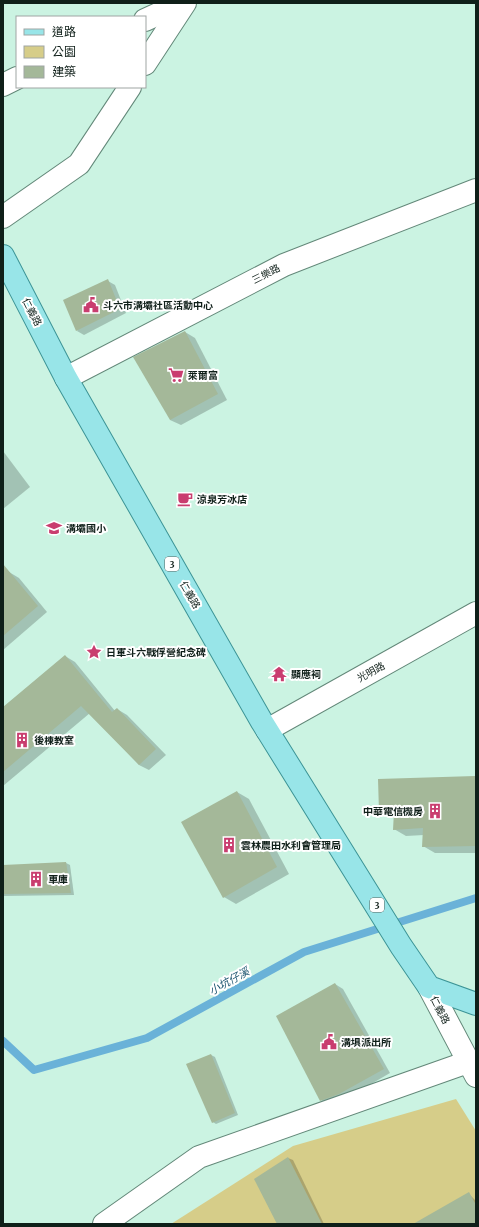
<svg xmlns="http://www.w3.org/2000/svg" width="479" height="1227" viewBox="0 0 479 1227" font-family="Merriweather,'Noto Sans TC',serif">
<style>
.green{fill:#d6cd89}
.shadow{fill:#0003}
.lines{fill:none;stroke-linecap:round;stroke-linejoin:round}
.stream{stroke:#6ab2d8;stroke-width:8}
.building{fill:#a4b899}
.minor-casing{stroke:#638879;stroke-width:24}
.major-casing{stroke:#3c9496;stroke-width:24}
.minor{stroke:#fff;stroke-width:22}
.major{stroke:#98e5e8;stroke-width:22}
.labels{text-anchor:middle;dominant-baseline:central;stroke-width:4;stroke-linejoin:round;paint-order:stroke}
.shield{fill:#fff;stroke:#57625e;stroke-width:1}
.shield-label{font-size:9px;font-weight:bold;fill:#0f1f19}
.street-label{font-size:10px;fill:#0f1f19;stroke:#fff}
.poi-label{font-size:10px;font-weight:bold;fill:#0f1f19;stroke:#fff;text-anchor:start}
.water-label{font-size:11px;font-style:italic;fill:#1b546e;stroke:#fff}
</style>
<rect width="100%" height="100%" fill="#cbf3e2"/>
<polygon class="green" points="456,1099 476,1131 476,1224 171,1224 293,1146"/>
<g class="shadow">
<polygon points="108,281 115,285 126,313 84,335 77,331"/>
<polygon points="185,332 195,338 227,400 181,425 170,420"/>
<polygon points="3,451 30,487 3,509"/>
<polygon points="9,572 19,578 47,612 3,650 3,577"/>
<polygon points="65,656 75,662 115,711 117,709 127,715 166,755 149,770 139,765 90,713 3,786 3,708"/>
<polygon points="475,777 476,853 435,853 423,846 424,835 406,836 394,829 394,818 380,811"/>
<polygon points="237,792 249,799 289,874 236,904 224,897"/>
<polygon points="66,863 70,865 74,895 3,896 3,866"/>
<polygon points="335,984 343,989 390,1073 347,1098 328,1104 321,1100"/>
<polygon points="211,1055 215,1057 238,1115 216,1124 213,1122"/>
<polygon points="288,1158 293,1160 324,1224 278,1224"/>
<polygon points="469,1194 476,1201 476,1224 415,1224"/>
</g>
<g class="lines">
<polyline class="stream" points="3,1041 34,1070 147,1038 304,952 476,898"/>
</g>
<g class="building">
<polygon points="108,279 120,309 76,331 63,300"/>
<polygon points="185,331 218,394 170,420 133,357"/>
<polygon points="3,564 38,606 3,636"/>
<polygon points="65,655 112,712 117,708 156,749 139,765 81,706 3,772 3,707"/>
<polygon points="475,776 476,846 422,847 423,828 393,830 394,811 379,812 378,779"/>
<polygon points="237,791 277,867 223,898 181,822"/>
<polygon points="66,862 71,893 3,894 3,865"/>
<polygon points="335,983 384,1069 339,1094 320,1101 276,1016"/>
<polygon points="211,1054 235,1113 212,1123 186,1064"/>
<polygon points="288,1157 322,1224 277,1224 254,1179"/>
<polygon points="469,1192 476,1205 476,1224 413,1224"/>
</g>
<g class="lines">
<defs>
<g id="minor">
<polyline points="145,20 182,3"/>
<polyline points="145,64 185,3"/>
<polyline points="3,85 17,78"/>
<polyline points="3,217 79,164 130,87"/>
<polyline points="66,378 284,265 476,190"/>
<polyline points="267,730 476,613"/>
<polyline points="429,987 476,1076"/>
<polyline points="104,1224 199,1157 468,1062"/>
</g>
<polyline id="major" points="3,256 66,378 262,722 401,946 429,987 476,1004"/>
</defs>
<use href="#minor" class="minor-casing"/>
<use href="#major" class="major-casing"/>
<use href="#minor" class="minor"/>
<use href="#major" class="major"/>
</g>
<defs>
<symbol id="civic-bare" viewBox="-9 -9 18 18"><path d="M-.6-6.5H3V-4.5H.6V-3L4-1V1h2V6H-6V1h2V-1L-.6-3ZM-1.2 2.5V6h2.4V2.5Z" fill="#c93d6f" stroke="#fff" stroke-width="2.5" paint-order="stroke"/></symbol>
<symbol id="supermarket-bare" viewBox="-9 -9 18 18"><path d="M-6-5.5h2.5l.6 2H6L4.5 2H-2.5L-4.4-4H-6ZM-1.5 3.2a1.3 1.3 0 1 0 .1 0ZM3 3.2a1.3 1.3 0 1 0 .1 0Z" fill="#c93d6f" stroke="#fff" stroke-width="2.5" paint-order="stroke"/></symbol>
<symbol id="cafe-bare" viewBox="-9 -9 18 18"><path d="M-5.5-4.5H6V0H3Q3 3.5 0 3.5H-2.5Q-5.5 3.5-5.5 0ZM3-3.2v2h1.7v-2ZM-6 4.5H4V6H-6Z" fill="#c93d6f" stroke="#fff" stroke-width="2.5" paint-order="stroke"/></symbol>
<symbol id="school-bare" viewBox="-9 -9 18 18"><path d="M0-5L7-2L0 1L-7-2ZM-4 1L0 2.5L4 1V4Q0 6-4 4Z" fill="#c93d6f" stroke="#fff" stroke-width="2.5" paint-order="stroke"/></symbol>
<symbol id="sight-bare" viewBox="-9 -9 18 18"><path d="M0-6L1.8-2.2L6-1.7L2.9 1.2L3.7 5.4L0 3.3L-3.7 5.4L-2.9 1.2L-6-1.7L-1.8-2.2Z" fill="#c93d6f" stroke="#fff" stroke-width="2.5" paint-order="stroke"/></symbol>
<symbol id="temple-bare" viewBox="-9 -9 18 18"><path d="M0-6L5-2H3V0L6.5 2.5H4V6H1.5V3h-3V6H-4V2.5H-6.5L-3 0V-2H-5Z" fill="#c93d6f" stroke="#fff" stroke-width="2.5" paint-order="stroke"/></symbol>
<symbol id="building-bare" viewBox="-9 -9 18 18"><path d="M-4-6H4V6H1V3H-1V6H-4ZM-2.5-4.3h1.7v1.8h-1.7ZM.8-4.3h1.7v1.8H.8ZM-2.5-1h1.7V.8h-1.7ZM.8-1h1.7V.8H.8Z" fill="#c93d6f" stroke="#fff" stroke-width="2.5" paint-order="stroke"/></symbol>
</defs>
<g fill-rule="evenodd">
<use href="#civic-bare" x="80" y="294" width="22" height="22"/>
<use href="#supermarket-bare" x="165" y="364" width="22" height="22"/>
<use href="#cafe-bare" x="174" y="488" width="22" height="22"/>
<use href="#school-bare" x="43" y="517" width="22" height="22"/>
<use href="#sight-bare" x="83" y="641" width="22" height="22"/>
<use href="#temple-bare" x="268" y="663" width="22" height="22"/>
<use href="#building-bare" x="11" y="729" width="22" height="22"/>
<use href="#building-bare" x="424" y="800" width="22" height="22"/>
<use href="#building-bare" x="218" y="834" width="22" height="22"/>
<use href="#building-bare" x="25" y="868" width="22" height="22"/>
<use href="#civic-bare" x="318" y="1031" width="22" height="22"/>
</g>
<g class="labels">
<g class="shield">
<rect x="165" y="557" width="14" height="14" rx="3"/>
<rect x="370" y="898" width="14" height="14" rx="3"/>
</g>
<g class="shield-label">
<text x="172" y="564">3</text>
<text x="377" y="905">3</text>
</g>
<g class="street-label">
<text transform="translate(266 274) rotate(-27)">三樂路</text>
<text transform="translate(32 312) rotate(63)">仁義路</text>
<text transform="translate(190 595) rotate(60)">仁義路</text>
<text transform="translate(371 672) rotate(-29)">光明路</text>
<text transform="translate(440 1010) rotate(63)">仁義路</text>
</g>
<g class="poi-label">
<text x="103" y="305">斗六市溝壩社區活動中心</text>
<text x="188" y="375">萊爾富</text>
<text x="197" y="499">涼泉芳冰店</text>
<text x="66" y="528">溝壩國小</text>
<text x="106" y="652">日軍斗六戰俘營紀念碑</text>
<text x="291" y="674">顯應祠</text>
<text x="34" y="740">後棟教室</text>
<text x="423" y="811" text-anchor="end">中華電信機房</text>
<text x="241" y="845">雲林農田水利會管理局</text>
<text x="48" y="879">車庫</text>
<text x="341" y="1042">溝埧派出所</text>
</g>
<g class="water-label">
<text transform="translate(229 981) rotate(-29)">小坑仔溪</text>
</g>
</g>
<rect width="479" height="1227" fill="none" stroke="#0f1f19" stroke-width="8"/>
<rect x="16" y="16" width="130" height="72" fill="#ffffff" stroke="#9fa5a3"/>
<rect x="24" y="29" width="20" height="6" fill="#98e5e8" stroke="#9fa5a3"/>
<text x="52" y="36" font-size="12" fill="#0f1f19">道路</text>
<rect x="24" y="46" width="20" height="12" fill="#d6cd89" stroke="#9fa5a3"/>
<text x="52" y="56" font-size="12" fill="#0f1f19">公園</text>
<rect x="24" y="66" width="20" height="12" fill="#a4b899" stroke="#9fa5a3"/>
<text x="52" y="76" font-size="12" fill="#0f1f19">建築</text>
</svg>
